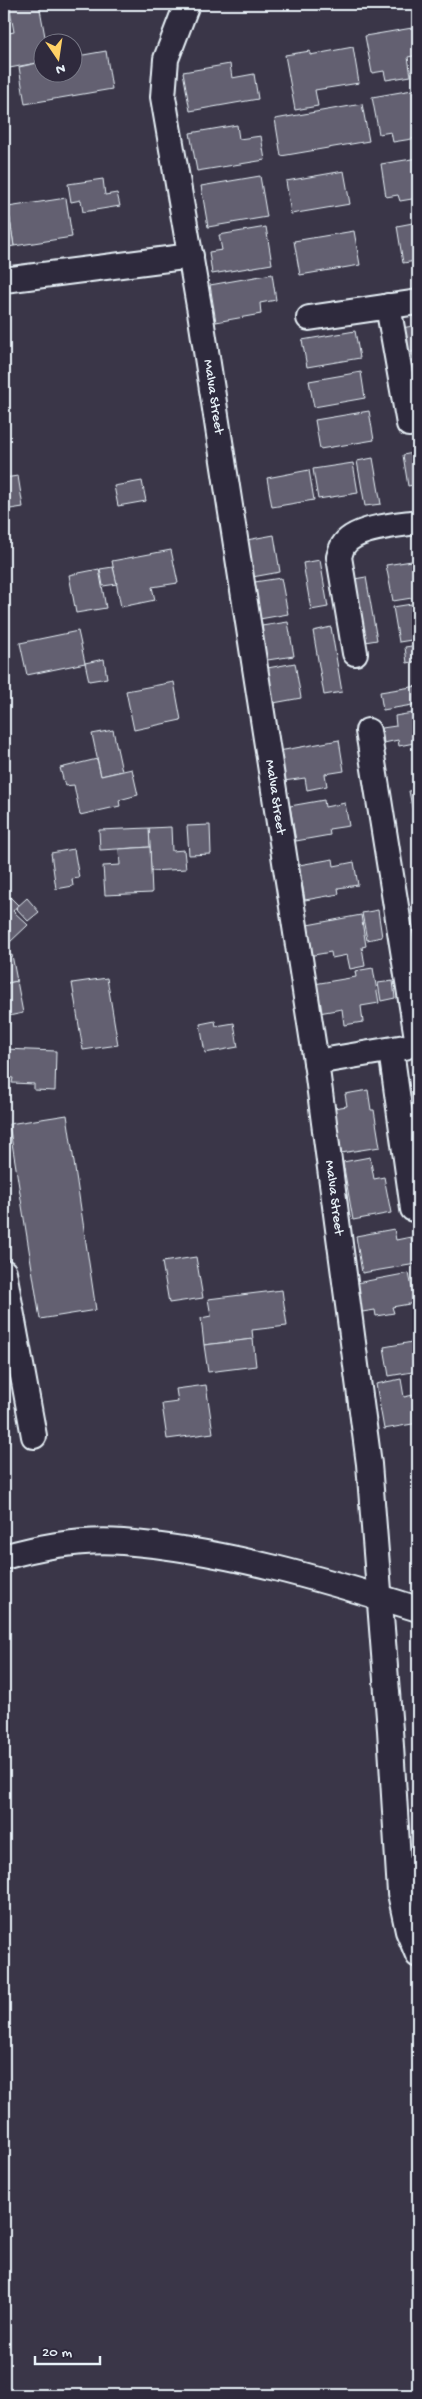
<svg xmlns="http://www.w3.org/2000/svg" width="422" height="2399" viewBox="0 0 422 2399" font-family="'Gochi Hand',sans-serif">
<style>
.building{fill:#636171;stroke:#e8f1f8}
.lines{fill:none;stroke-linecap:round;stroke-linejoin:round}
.minor-casing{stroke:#e8f1f8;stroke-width:28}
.minor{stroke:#2f2a3d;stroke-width:24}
.labels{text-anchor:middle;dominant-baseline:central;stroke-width:4.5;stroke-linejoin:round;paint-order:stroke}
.street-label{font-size:14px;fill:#e8f1f8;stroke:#2f2a3d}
</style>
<rect width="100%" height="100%" fill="#3a3648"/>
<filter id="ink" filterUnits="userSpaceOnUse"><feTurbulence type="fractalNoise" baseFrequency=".02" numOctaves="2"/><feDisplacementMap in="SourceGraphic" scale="10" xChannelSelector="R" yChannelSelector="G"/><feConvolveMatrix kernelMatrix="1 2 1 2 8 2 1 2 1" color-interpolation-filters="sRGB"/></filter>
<g filter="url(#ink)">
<g class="building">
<polygon points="9,4 39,4 46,42 42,42 42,62 4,69 4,34 14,32"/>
<polygon points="418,27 418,55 408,57 411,76 386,80 384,71 372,73 365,36"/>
<polygon points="353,47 359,83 315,90 318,106 295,110 285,55 310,51 310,55"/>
<polygon points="106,51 112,89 25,104 19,67 42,62 42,72 72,72 72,57"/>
<polygon points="230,64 232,78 254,74 258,99 190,111 183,72"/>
<polygon points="418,89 418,118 415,118 418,138 393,142 391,132 379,134 372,97"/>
<polygon points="362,104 369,141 281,156 275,119"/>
<polygon points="237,125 239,139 261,136 265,160 197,171 190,133"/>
<polygon points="418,158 418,198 400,201 398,195 386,197 381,164"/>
<polygon points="344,171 350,204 291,214 286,181"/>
<polygon points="260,176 267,217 208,227 201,186"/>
<polygon points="103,179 105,195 117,193 120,206 83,212 81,200 71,202 68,184"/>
<polygon points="66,198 72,237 14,246 8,207"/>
<polygon points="4,207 8,207 14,246 4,248"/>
<polygon points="418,222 418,267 417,267 416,261 403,263 397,226"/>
<polygon points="266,227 272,264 212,274 209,252 222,250 219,235"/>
<polygon points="354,231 360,265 300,275 294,241"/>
<polygon points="272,274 276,300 260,303 261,314 216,322 210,285"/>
<polygon points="418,325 418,351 406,353 402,328"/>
<polygon points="355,331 360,358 307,367 302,340"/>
<polygon points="361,372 365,398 314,407 309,381"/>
<polygon points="369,411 374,440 320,449 315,420"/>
<polygon points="418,452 418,484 408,486 403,455"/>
<polygon points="373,458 381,504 365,506 357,461"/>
<polygon points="353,463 358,493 318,499 313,469"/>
<polygon points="309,470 314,500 272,507 267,478"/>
<polygon points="18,476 23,507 4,510 4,478"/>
<polygon points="142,481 146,501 118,506 114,486"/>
<polygon points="274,535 280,572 247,578 241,541"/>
<polygon points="171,550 178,583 152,587 155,600 121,607 112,561"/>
<polygon points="320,560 328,607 311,610 303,563"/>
<polygon points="418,560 418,597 393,601 386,565"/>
<polygon points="113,567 117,584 103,586 100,569"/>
<polygon points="99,569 106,608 76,613 69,575"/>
<polygon points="366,577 377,640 359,643 348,580"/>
<polygon points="281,578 288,614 254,620 248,583"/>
<polygon points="418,603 418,639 399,642 393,607"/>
<polygon points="288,622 294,656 261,661 255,627"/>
<polygon points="331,627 342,692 324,695 313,631"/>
<polygon points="78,631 85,663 27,675 20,643"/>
<polygon points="418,645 418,661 407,663 405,647"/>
<polygon points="104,659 107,678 89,681 85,663"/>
<polygon points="295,663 301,698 268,704 262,669"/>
<polygon points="174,682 181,720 134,730 126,691"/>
<polygon points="418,686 418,704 383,710 380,692"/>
<polygon points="418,712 418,752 416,753 414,743 399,746 398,740 384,743 382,728 396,726 395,716"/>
<polygon points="113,730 122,771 101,776 92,734"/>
<polygon points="339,740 344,771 325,774 327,786 307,790 305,778 284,781 279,751"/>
<polygon points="97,759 101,776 132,769 138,795 119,800 120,806 80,815 74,785 65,786 60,768"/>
<polygon points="418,790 418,811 413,812 409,791"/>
<polygon points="324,800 325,807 345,803 349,826 329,829 330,835 296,841 290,806"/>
<polygon points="210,825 211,854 189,855 187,826"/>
<polygon points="171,827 172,851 184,850 186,869 151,871 149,828"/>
<polygon points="149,828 150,847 100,850 99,830"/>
<polygon points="150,847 152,893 105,895 103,866 120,865 119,849"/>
<polygon points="74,849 79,878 72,879 73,886 56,889 51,853"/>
<polygon points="333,859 334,866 354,862 358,885 338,888 339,894 305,900 299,865"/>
<polygon points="4,891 18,905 13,911 28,925 9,943 4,937"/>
<polygon points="27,898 39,912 28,921 16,908"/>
<polygon points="378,910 382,937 367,940 362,913"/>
<polygon points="361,915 366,946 362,947 365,966 350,969 347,955 332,958 331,952 308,956 302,926"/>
<polygon points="12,955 17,981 4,984 4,957"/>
<polygon points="373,968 379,1003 361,1006 363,1022 344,1025 342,1009 319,1013 314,984 356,977 355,971"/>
<polygon points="107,978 118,1045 83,1050 72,983"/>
<polygon points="17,981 23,1013 4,1017 4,984"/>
<polygon points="393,981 395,998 381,1001 378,983"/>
<polygon points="215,1021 216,1026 234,1023 238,1047 205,1053 200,1024"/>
<polygon points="4,1049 56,1051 55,1091 34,1090 34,1084 12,1083 13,1078 4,1077"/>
<polygon points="368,1090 371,1110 374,1110 380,1147 341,1153 334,1108 347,1106 345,1094"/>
<polygon points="418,1100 418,1126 414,1101"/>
<polygon points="67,1115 96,1310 40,1319 9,1124"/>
<polygon points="370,1157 374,1179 384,1177 391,1213 353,1220 343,1162"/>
<polygon points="394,1229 396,1240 411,1237 416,1264 362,1273 356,1236"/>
<polygon points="415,1232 418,1232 418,1253"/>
<polygon points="196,1257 203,1298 169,1303 162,1262"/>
<polygon points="409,1273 415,1303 392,1307 394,1313 376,1316 375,1310 356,1313 351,1284"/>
<polygon points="282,1290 287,1326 252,1330 253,1339 204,1345 201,1318 211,1316 208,1299"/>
<polygon points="253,1339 256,1366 208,1372 204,1345"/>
<polygon points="418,1341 418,1371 389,1376 384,1347"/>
<polygon points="401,1379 404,1397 418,1394 418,1423 384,1429 376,1384"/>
<polygon points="206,1385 213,1433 167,1439 162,1404 178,1402 176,1389"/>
</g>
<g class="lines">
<defs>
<g id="minor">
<path id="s1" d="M187,4L166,59L163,97L200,312L316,1062L369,1464L390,1730L400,1893L408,1931L418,1955"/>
<polyline points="4,280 191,256"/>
<polyline points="388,306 409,424"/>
<polyline points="309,318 418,302"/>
<path d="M355,653L339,557C340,554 341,549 343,546C354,527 398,525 418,522"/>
<polyline points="368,731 418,1044"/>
<polyline points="391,1050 413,1209"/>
<polyline points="316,1062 405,1047"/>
<polyline points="4,1272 34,1436"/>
<path d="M4,1557C42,1546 83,1539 123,1542C224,1550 322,1579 418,1609"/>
</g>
</defs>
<use href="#minor" class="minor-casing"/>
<use href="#minor" class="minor"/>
</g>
</g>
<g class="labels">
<g class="street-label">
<text stroke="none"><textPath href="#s1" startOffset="401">Malva Street</textPath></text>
<text stroke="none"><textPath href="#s1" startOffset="806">Malva Street</textPath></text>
<text stroke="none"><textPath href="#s1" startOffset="1211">Malva Street</textPath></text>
</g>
</g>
<rect width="422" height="2399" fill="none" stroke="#2f2a3d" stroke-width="20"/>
<rect x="10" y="10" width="402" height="2379" fill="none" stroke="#e8f1f8" stroke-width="2" filter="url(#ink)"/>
<g transform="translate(58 58) rotate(167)"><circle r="24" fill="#2f2a3d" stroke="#797a88"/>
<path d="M0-4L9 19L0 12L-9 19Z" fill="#ffd166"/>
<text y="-8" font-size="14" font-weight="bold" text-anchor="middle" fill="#e8f1f8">N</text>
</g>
<path d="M35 2356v8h65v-8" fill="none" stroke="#e8f1f8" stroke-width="2.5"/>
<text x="42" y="2356" font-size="15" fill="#e8f1f8" stroke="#2f2a3d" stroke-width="4" paint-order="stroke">20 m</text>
</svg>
